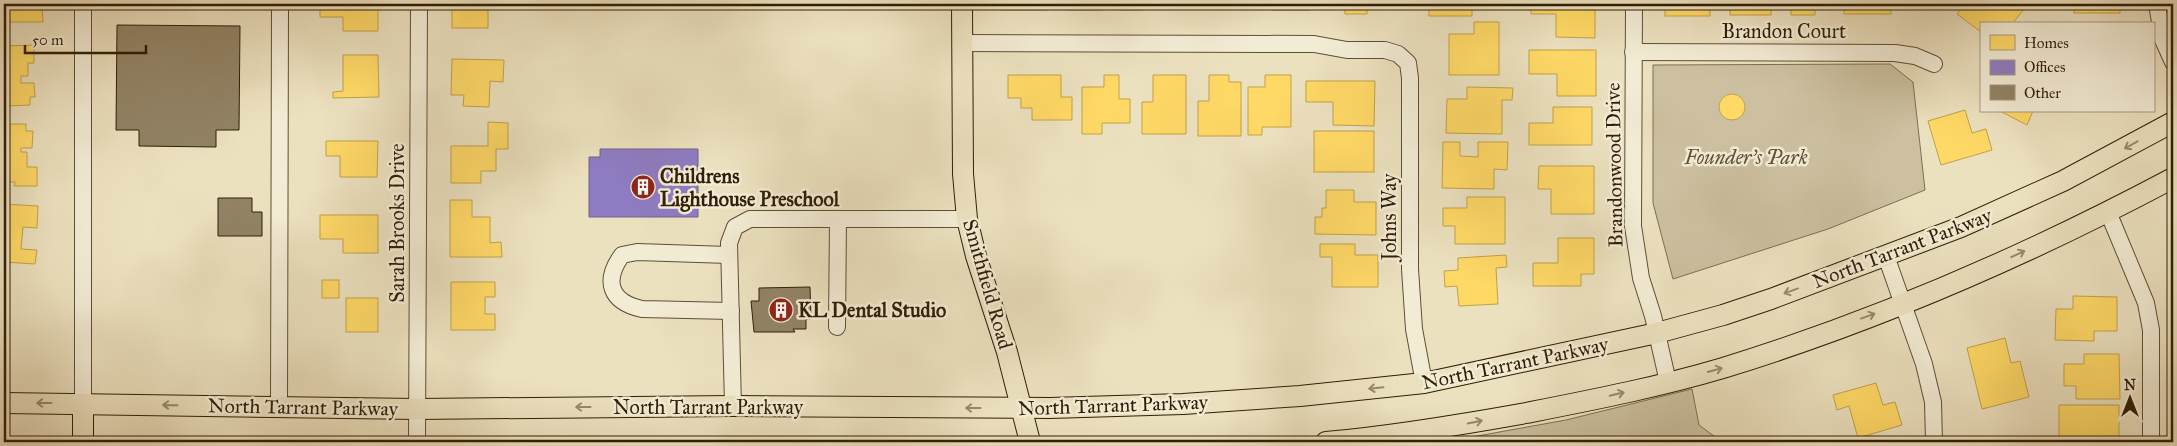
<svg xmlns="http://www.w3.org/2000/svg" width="2177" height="446" viewBox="0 0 2177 446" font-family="'IM FELL Great Primer',serif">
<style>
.green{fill:#ccc0a0;stroke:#7e6f53}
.homes{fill:#ffd966;stroke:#c1a149}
.offices{fill:#8e7cc3;stroke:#72608a}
.building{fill:#928366;stroke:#301e06}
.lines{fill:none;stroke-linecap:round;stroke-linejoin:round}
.minor-casing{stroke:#5f4f34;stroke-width:18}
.major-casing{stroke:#301e06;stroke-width:22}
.minor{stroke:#f3ecd5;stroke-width:16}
.major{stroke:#ece1bf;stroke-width:20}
.oneway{stroke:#97896c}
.labels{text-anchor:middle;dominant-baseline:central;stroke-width:5;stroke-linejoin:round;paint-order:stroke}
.street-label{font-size:20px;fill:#301e06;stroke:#f3ecd5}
.park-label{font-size:20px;font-style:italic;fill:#5f4f34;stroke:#f3ecd5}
.poi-label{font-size:20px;font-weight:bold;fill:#301e06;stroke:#f3ecd5;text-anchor:start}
</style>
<rect width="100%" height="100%" fill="#ece1bf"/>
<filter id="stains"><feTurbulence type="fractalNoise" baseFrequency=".004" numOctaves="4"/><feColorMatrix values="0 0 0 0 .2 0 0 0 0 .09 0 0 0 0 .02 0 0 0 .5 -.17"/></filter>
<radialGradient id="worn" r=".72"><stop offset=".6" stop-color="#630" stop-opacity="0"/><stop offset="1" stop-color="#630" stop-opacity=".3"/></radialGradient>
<g class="green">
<polygon points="1890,64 1913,82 1925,190 1828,229 1673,279 1653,203 1653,65"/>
<polygon points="1692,389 1699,425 1722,442 1444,442 1566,420"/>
</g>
<g class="homes">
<polygon points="4,4 30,4 30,7 42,7 43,22 4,22"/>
<polygon points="320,4 378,4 378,31 343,31 343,17 320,17"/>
<rect x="452" y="4" width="36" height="24"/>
<rect x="1001" y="4" width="45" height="6"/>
<rect x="1067" y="4" width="35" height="6"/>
<rect x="1119" y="4" width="23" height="6"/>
<rect x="1177" y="4" width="35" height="5"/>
<rect x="1218" y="4" width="35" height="2"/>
<polygon points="1273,4 1310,4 1310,10 1272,10"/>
<polygon points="1345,4 1391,4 1367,4 1367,14 1345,14"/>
<polygon points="1412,4 1472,4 1472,16 1429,16 1429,7 1412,7"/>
<polygon points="1531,4 1595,4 1595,38 1556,37 1556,14 1531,14"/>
<rect x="1665" y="4" width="45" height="12"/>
<rect x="1730" y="4" width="41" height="11"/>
<polygon points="1779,4 1815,4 1815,15 1791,15 1791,4"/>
<rect x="1844" y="4" width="47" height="10"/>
<rect x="1912" y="4" width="38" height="5"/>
<polygon points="1965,4 2028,4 2012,24 1981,24 1981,32 1957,14"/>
<rect x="2074" y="4" width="46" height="9"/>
<polygon points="1474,22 1499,22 1499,75 1449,75 1449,34 1474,34"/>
<polygon points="34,45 34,63 28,63 28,76 21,76 21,83 34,83 35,97 30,97 30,105 4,106 4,46"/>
<polygon points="1529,50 1596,50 1596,96 1557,96 1557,74 1529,74"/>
<polygon points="343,55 378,55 379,97 333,98 333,92 343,91"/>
<polygon points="452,59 504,60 503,82 490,81 489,107 463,106 464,95 451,95"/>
<polygon points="1008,75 1061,75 1061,97 1072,97 1072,120 1032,120 1032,108 1021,108 1021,98 1008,98"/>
<polygon points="1104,75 1119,75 1119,99 1130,99 1130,123 1102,123 1102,134 1082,134 1082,87 1104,87"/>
<polygon points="1153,75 1186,75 1186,134 1142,134 1142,102 1153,102"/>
<polygon points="1209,75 1229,75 1229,82 1241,82 1241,136 1198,136 1198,101 1209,101"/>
<polygon points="1265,75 1291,75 1291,127 1262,127 1262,135 1248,135 1248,87 1265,87"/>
<polygon points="1306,81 1375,81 1374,126 1333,125 1333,102 1306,102"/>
<polygon points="1467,87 1513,88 1512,100 1502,100 1502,134 1446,133 1447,99 1467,99"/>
<circle cx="1732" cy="107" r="13"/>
<polygon points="1553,107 1592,107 1592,145 1529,145 1529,123 1553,123"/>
<polygon points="1965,110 1972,133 1986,129 1992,150 1941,165 1928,121"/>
<polygon points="2000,111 2033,111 2027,125"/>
<polygon points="488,122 508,123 508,149 496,149 496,171 481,171 481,183 451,183 451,146 488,146"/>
<polygon points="4,124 26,124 26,131 33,131 32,148 21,148 21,152 27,152 27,167 37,167 37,186 14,186 15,182 4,182"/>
<rect x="1314" y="131" width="60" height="41"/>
<polygon points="326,141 378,141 377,177 340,177 340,156 326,156"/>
<polygon points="1443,142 1460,142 1460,156 1478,157 1478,142 1508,142 1507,170 1494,169 1494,189 1442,188"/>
<polygon points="1539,166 1594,166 1594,214 1551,214 1551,189 1538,189"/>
<polygon points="1326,190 1354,190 1354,202 1376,202 1376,235 1315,234 1315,217 1322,217 1322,208 1326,208"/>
<polygon points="1467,197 1505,197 1505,244 1455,244 1455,226 1443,226 1443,208 1467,208"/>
<polygon points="450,200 472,200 472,217 490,217 490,243 501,242 502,257 450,257"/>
<polygon points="4,204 38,206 37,228 23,227 21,249 37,250 35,264 4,262"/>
<polygon points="320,215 378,215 378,253 343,253 343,239 320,239"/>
<polygon points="1558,238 1594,238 1594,274 1581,274 1581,286 1533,286 1533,263 1558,263"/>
<polygon points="1320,244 1355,244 1355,255 1378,255 1378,287 1332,287 1332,257 1320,257"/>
<polygon points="1506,255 1507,267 1496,268 1498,304 1459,306 1457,286 1445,287 1444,271 1458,270 1458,258"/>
<rect x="322" y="280" width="17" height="18"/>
<polygon points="451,282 495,282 495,297 485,297 485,314 495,314 495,330 451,330"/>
<polygon points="2073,296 2117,297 2117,331 2094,331 2094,341 2055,340 2056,309 2073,309"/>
<rect x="346" y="298" width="32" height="34"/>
<polygon points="2005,338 2011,363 2020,361 2029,397 1982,409 1967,348"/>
<polygon points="2084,354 2119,354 2120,399 2076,399 2076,386 2064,386 2064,364 2084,364"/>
<polygon points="1876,383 1883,405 1895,402 1902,425 1858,438 1849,406 1837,410 1833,395"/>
<polygon points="2059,405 2119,405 2119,438 2085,438 2085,442 2059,442"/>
</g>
<polygon class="offices" points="600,149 698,149 698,217 589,217 589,157 600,157"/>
<g class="building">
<polygon points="117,25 240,26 239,130 216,130 216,147 139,146 139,130 116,130"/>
<polygon points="218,198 252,198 252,212 262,212 262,236 218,236"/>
<polygon points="810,287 811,319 806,319 806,329 793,329 795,332 754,332 751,301 759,301 759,288"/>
</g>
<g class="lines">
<defs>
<g id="minor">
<polyline points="83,4 83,404"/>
<polyline points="1634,4 1633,226 1641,278 1653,316 1668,382"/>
<polyline points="2157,4 2163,40 2173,62"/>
<polyline points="962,43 1314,44 1347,50 1385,50 1398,54 1408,63 1410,78 1410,269 1414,329 1424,383"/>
<polyline points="1633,52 1895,53 1915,56 1934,64"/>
<polyline points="2108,212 2146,303 2151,330 2151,442"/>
<path d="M729,255L637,252L622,255C603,281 610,302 642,309L731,311"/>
<polyline points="1886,256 1924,364 1933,402 1934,442"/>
<polyline points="837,327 838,219"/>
<polyline points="279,406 280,4"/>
<polyline points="733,406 729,243 735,227 750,219 967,219"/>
<polyline points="417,442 419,4"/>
</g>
<g id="major">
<polyline points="962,4 963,174 967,219 976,256 1007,352 1030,442"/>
<polyline points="4,403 417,409 733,406 1050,408 1183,404 1300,396 1424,383 1657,333 1723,315 1771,299 1961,227 2063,181 2173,122"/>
<polyline points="83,442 83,404"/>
<path d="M1326,442C1394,436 1459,425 1526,413C1592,400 1659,387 1723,368C1879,320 2030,254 2173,178"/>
</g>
</defs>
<use href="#minor" class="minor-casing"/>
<use href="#major" class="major-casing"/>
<use href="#minor" class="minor"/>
<use href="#major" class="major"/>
</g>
<defs><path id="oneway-shaft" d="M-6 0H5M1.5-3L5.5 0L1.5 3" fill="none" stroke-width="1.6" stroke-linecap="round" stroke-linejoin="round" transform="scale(1.25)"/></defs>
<g class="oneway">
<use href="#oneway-shaft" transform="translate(2131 145) rotate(151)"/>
<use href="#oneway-shaft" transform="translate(2018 254) rotate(-25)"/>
<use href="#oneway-shaft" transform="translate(1791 291) rotate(160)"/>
<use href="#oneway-shaft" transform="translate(1868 316) rotate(-20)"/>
<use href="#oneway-shaft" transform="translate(1715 370) rotate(-15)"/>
<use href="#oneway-shaft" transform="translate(1376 388) rotate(174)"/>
<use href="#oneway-shaft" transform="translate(1617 394) rotate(-13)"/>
<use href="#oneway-shaft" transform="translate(44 403) rotate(-180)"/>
<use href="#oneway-shaft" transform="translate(170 405) rotate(-179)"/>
<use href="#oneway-shaft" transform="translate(583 407) rotate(180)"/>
<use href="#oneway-shaft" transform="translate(973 408) rotate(-180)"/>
<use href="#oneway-shaft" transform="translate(1475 422) rotate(-11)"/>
</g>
<defs>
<symbol id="building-disc" viewBox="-11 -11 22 22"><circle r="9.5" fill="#8f2418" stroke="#f3ecd5"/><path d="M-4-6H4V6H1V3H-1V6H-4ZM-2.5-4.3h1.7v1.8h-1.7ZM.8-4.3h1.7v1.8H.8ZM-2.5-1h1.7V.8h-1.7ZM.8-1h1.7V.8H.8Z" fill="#fff"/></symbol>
</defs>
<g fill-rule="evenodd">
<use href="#building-disc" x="629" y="173" width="28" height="28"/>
<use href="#building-disc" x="767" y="296" width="28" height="28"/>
</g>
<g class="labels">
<g class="street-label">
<text x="1784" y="31">Brandon Court</text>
<text transform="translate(1614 165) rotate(-91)">Brandonwood Drive</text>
<text transform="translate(1389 217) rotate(-90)">Johns Way</text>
<text transform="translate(397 223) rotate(-90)">Sarah Brooks Drive</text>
<text transform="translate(1902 248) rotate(-21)">North Tarrant Parkway</text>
<text transform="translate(988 284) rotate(74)">Smithfield Road</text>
<text transform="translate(1515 363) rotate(-12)">North Tarrant Parkway</text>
<text transform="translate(1113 405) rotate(-2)">North Tarrant Parkway</text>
<text transform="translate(303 407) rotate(1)">North Tarrant Parkway</text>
<text x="708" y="407">North Tarrant Parkway</text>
</g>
<g class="park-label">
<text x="1746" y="157">Founder's Park</text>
</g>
<g class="poi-label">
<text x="660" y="176">Childrens<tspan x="660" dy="23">Lighthouse Preschool</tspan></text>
<text x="798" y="310">KL Dental Studio</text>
</g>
</g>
<rect width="2177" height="446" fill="none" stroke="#ece1bf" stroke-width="20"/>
<rect x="5" y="5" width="2167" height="436" fill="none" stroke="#301e06" stroke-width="2.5"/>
<rect x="10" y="10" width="2157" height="426" fill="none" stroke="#301e06"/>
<rect x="1980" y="22" width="175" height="90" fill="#f3ecd5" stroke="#a59a82"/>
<rect x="1990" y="35" width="25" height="15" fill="#ffd966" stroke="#a59a82"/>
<text x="2024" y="48" font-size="15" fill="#301e06">Homes</text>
<rect x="1990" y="60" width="25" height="15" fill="#8e7cc3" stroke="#a59a82"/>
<text x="2024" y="72" font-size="15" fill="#301e06">Offices</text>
<rect x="1990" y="85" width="25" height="15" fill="#928366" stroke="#a59a82"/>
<text x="2024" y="98" font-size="15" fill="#301e06">Other</text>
<g transform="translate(2130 398)" stroke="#f3ecd5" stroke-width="4" paint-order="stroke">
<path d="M0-4L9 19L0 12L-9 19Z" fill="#301e06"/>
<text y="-8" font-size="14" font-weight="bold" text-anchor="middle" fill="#301e06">N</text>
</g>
<path d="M25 45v8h121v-8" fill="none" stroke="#301e06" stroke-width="2.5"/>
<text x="32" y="45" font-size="15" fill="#301e06" stroke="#f3ecd5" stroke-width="4" paint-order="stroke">50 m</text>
<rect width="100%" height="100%" filter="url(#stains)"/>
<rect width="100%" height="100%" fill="url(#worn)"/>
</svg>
